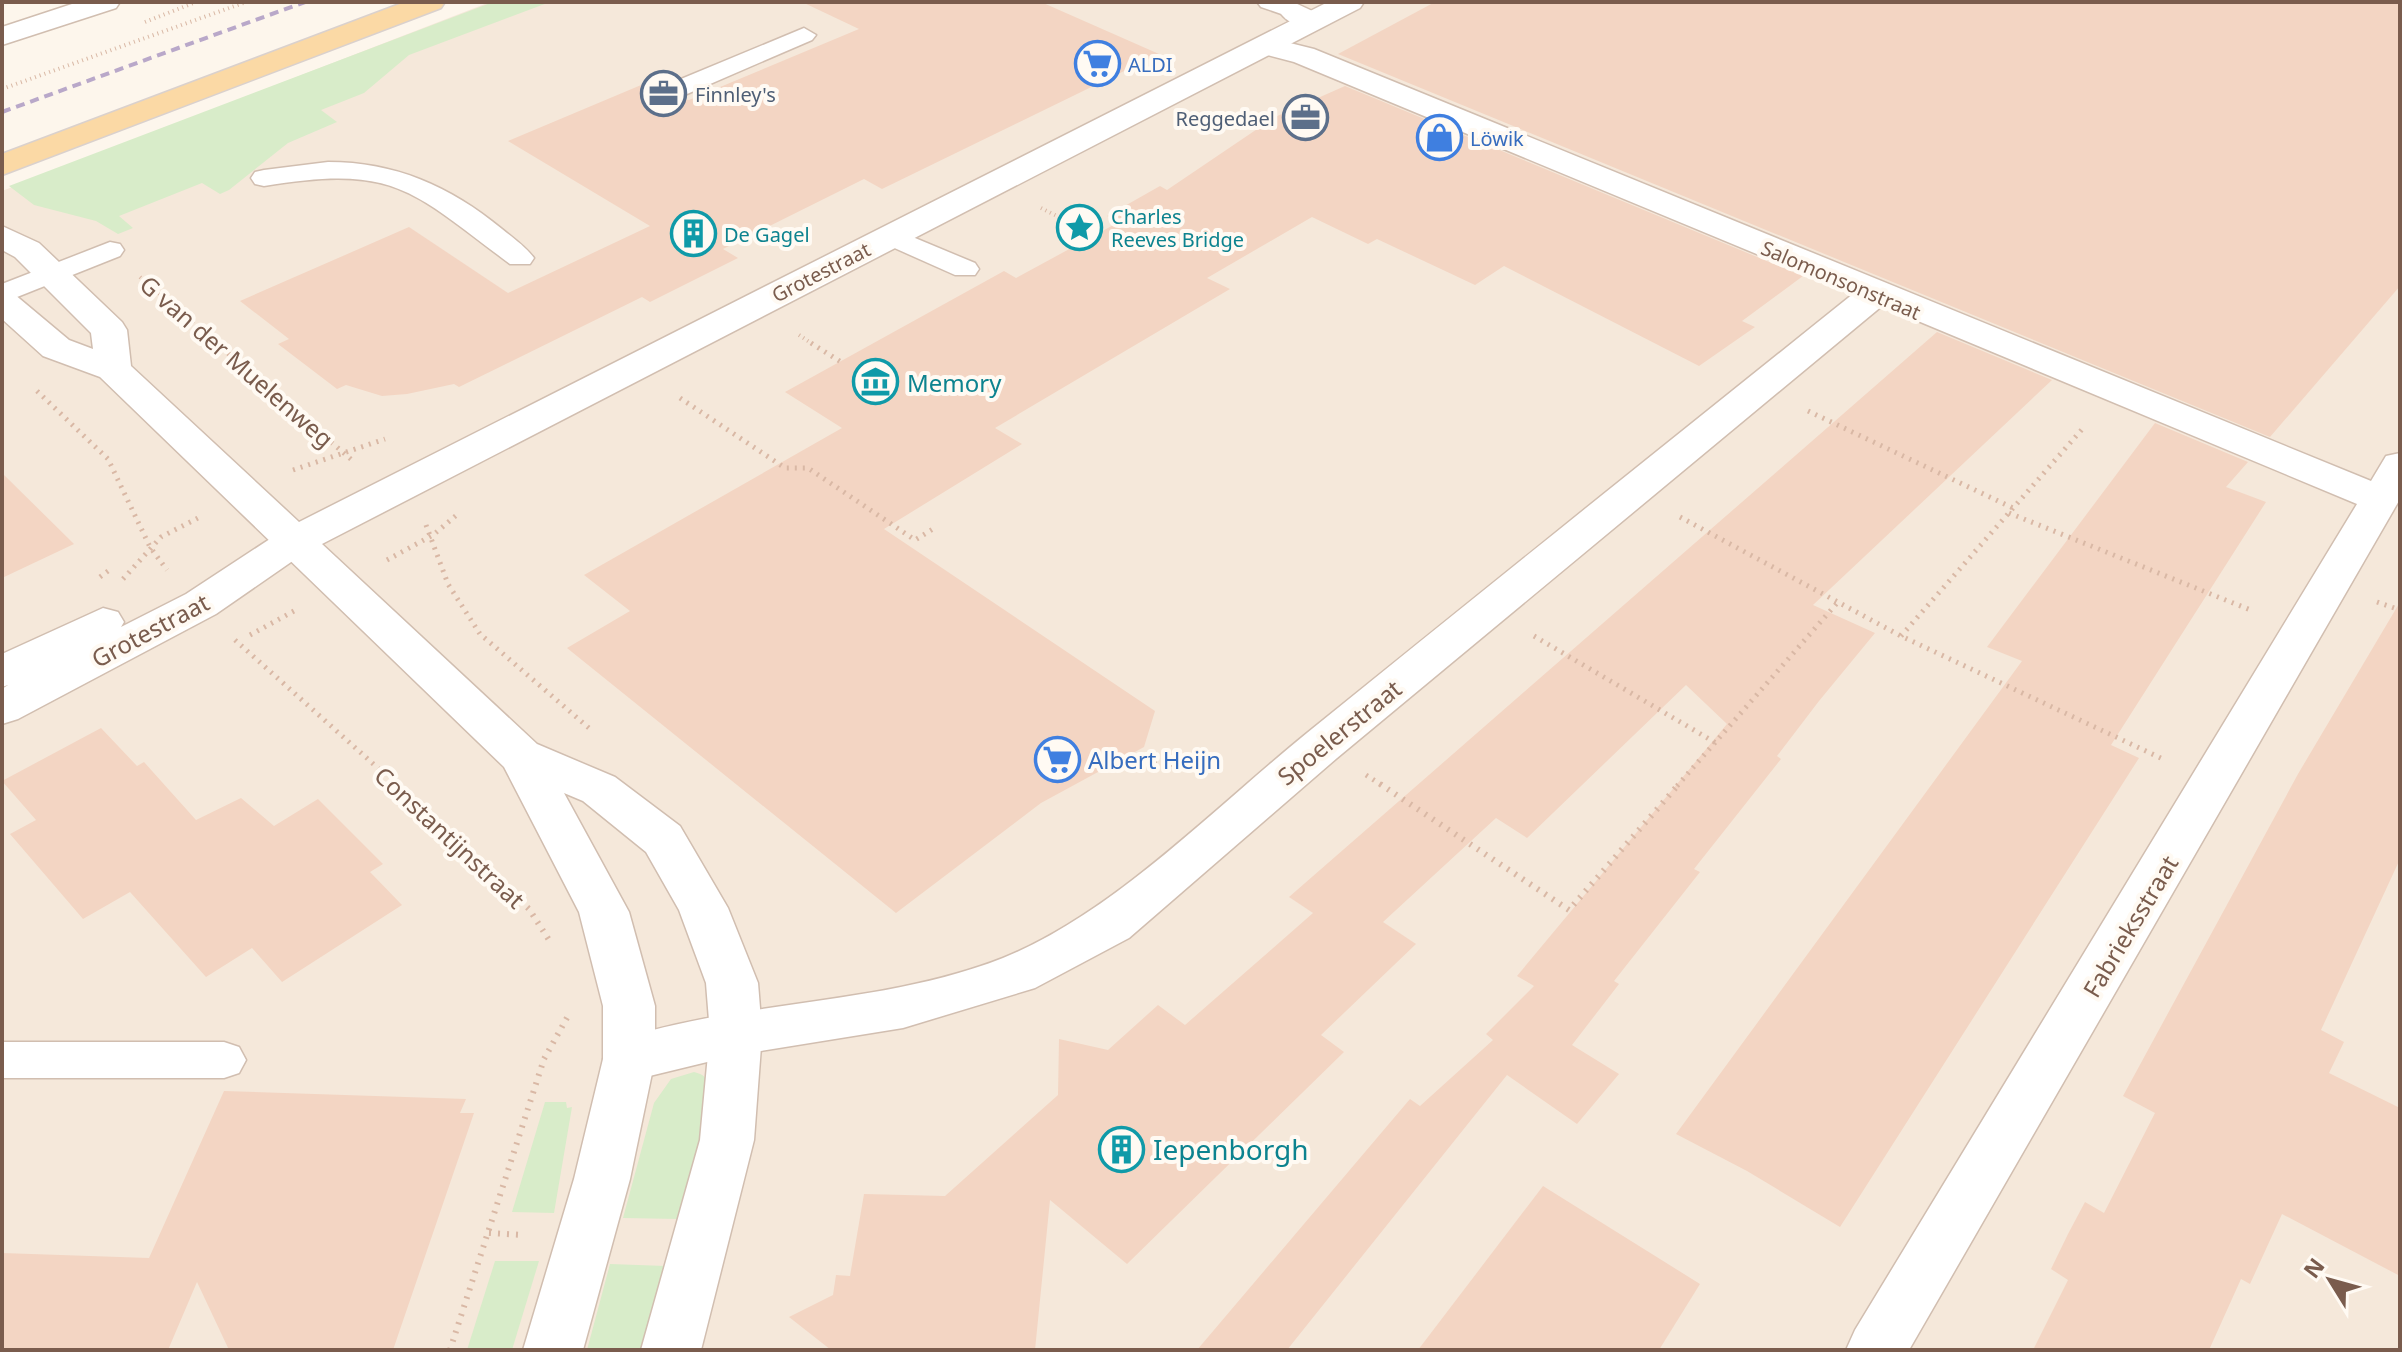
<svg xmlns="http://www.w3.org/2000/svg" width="2402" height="1352" viewBox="0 0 2402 1352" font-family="'Noto Sans',sans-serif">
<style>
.residential{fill:#f5e8da}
.green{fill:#d8ecc9}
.building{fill:#f3d5c3}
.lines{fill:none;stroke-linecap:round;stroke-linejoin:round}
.service-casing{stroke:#d1beb0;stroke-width:3}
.minor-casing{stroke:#d1beb0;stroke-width:3}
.tertiary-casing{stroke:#d1beb0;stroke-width:3}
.primary-casing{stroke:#dad1cd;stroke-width:3}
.path-far2{stroke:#d9b8a5;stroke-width:4;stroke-dasharray:1 4;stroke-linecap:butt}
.path-far1{stroke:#d9b8a5;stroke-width:5;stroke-dasharray:2 6;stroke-linecap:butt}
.path{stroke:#d9b8a5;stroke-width:6;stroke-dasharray:2 7;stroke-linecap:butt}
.service{fill:#fff;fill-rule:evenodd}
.minor{fill:#fff;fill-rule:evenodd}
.tertiary{fill:#fff;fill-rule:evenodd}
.primary{fill:#fbd9a5;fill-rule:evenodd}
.rail{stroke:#b9a8c9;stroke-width:4;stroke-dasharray:9 6;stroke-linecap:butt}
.labels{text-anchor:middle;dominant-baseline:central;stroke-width:8;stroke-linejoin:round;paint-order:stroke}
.far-shop-label{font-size:20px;fill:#366cbe;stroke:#fffaf3;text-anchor:start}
.far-service-label{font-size:20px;fill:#4e5e75;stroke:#fffaf3;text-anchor:start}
.far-culture-label{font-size:20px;fill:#0d838f;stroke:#fffaf3;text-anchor:start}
.far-street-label{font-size:20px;fill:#7a5c4d;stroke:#fffaf3}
.street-label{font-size:24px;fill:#7a5c4d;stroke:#fffaf3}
.culture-label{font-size:24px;fill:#0d838f;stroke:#fffaf3;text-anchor:start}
.shop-label{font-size:24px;fill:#366cbe;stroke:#fffaf3;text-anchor:start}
.near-culture-label{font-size:28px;fill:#0d838f;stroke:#fffaf3;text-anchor:start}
</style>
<rect width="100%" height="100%" fill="#fdf6ec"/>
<polygon class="residential" points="490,2 2400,2 2400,1350 2,1350 2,191"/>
<g class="green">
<polygon points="493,2 550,2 409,55 364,93 321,110 337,122 288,143 229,190 220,194 202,183 119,216 133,228 118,234 96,221 34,205 9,186"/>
<path d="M694,1072C701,1074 705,1075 708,1083C717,1104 686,1192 679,1219L623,1218L654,1103L671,1079Z"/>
<polygon points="545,1102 566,1102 567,1108 572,1107 554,1213 512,1212"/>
<polygon points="495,1261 539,1261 512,1350 467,1350"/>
<polygon points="610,1264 666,1266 645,1350 587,1350"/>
</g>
<g class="building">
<polygon points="802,2 1041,2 1159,54 882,189 864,179 723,249 738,258 650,302 642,297 459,387 454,384 407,394 382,396 346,385 337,389 278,344 289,339 240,301 409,227 508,293 650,226 508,141 653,80 664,87 669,97 689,100 859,29"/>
<polygon points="1435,2 2400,2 2400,286 2270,437 1338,54"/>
<polygon points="1345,86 1803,276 1742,321 1755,327 1699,366 1504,266 1475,285 1377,239 1368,244 1312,217 1207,278 1230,289 995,428 1022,444 884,529 1155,711 1144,747 1041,803 896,913 567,648 630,611 584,575 842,428 785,392 1004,271 1016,278 1119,222 1107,216 1160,186 1167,190 1275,117"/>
<polygon points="1937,332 2052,380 1813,605 1875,633 1819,701 1777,756 1781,759 1694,869 1700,872 1614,981 1619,984 1572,1045 1619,1074 1577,1124 1507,1075 1287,1350 1197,1350 1410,1099 1420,1106 1493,1040 1486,1034 1534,986 1517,976 1727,724 1686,685 1527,838 1496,818 1383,922 1416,944 1321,1035 1344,1052 1127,1264 1050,1200 1035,1350 831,1350 789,1317 833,1295 836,1275 850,1276 864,1194 945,1196 1058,1095 1059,1039 1108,1050 1158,1005 1185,1025 1313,913 1289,897"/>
<polygon points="2155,423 2248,462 2226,487 2266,502 2111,745 2139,758 1840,1227 1747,1171 1676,1134 2022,661 1987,647"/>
<polygon points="2,473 74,544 2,578"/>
<polygon points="2400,602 2400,859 2321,1030 2344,1042 2329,1073 2400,1108 2400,1276 2282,1214 2250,1284 2241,1279 2209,1350 2033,1350 2068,1280 2051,1269 2068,1234 2085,1202 2104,1213 2155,1113 2123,1096 2298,774"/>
<polygon points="101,728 137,766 144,762 196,820 241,798 274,826 318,799 383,864 370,872 402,905 282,982 252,948 206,977 130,892 83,919 10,834 36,820 2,781"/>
<polygon points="224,1091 466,1099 460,1113 474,1113 393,1350 229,1350 197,1282 168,1350 2,1350 2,1253 149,1258"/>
<polygon points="1543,1186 1700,1284 1659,1350 1418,1350"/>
</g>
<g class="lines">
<defs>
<g id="service">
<polygon points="1257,2 1290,2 1305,11 1293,18 1261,7"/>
<polygon points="804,28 816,35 812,40 687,94 669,94 666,89 669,84"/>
<path d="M328,162C395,162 450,186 502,229C513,238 526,247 534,258L530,264H510C411,190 395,164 264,186L255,184L251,178L255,172L264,170Z"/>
<polygon points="891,228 975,263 979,269 975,275 955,275 881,242 877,236 881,230"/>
<polygon points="110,242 120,244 124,250 120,256 2,303 2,284"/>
<polygon points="2,1042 224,1042 239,1047 246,1060 239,1073 224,1078 2,1078"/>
</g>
<g id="minor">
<polygon points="78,2 120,2 116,8 2,45 2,27"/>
<path d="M1293,2L1321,15L1325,21L1321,27C1306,31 1288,25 1279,11L1283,5Z"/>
<path d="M1266,37L1314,49L2371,481L2386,456L2400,453V499L1909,1350H1846L1855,1330L2357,504L1882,306L1337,758L1129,938L1035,988L903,1028L736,1055L629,1081L610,1075L603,1059L610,1043C737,999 878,1007 1003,958C1114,913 1214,808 1307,733C1488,586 1671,440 1853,294L1294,62L1256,52L1251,46L1256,40Z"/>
<polygon points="293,529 307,533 313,542 307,551 216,614 18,719 2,724 2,689 8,685 2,687 2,654 103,608 118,612 124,622 121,627 186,594 279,533"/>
</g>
<polygon id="tertiary" points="1328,2 1364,2 1360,8 322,544 537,744 615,777 680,826 728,908 758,983 762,1033 754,1140 701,1350 641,1350 700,1140 710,1033 706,983 679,910 646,852 583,801 564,793 629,912 655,1006 655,1059 630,1179 583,1350 523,1350 574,1179 603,1059 603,1006 579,912 504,767 100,377 43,356 2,319 2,290 14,294 69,340 93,349 91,333 15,257 2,250 2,226 39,243 122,322 127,330 131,366 299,522"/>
<polygon id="primary" points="405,2 445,2 441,8 2,175 2,154"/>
</defs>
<use href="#service" class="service-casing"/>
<use href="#minor" class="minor-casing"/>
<use href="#tertiary" class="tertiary-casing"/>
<use href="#primary" class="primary-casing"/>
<g class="path-far2">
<polyline points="145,22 196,2"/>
<polyline points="2,89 246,2"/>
<polyline points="1041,208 1073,224"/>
<polyline points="140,277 218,345"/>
<polyline points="799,335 814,345"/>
</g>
<g class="path-far1">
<polyline points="216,343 353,461"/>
<polyline points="811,343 841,362"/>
<polyline points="37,391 108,459 150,547 167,570"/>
<polyline points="680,398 785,468 808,468 915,540 933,529"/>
<polyline points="1808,411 2013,508"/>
<polyline points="293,470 385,439"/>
<polyline points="2009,513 2253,611"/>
<polyline points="1680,517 1901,636 2165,760"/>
<polyline points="426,525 448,584 480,634 589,728"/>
<polyline points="387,560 433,535 459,513"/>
<polyline points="100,577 112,568"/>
<polyline points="123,579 161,537 198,518"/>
<polyline points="2377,602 2400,610"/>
<polyline points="250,635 294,611"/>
<polyline points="1534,636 1716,743"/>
<polyline points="1901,636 2085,426"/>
<polyline points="235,640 398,786"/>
<polyline points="1123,759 1212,769"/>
<polyline points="1366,775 1383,786"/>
<polyline points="1677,786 1838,602"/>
</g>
<g class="path">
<polyline points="396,784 529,909 551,943"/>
<polyline points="1380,784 1569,910 1679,784"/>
<polyline points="489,1233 524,1235"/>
<polyline points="450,1350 544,1059 568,1016"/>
</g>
<use href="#service" class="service"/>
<use href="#minor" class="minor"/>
<use href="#tertiary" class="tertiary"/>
<use href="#primary" class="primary"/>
<polyline class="rail" points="2,112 305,2"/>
</g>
<defs>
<symbol id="supermarket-ring" viewBox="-11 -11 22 22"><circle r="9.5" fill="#fffaf3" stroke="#3f7fe0" stroke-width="1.5"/><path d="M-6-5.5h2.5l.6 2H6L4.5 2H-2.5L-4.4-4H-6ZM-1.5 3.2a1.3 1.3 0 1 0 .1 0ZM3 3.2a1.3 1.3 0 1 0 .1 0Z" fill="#3f7fe0"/></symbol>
<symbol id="office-ring" viewBox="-11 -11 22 22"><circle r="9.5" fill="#fffaf3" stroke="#5c6f8a" stroke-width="1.5"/><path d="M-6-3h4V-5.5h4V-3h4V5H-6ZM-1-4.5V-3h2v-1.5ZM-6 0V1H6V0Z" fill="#5c6f8a"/></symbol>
<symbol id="shop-ring" viewBox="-11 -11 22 22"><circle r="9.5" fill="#fffaf3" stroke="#3f7fe0" stroke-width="1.5"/><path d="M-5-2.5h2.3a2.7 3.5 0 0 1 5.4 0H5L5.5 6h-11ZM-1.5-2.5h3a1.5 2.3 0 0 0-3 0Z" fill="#3f7fe0"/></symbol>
<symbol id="sight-ring" viewBox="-11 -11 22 22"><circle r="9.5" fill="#fffaf3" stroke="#0f9aa8" stroke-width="1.5"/><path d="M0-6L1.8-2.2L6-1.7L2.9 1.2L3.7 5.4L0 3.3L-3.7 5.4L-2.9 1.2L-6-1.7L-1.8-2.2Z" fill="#0f9aa8"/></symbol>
<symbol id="building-ring" viewBox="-11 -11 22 22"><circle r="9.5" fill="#fffaf3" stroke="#0f9aa8" stroke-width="1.5"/><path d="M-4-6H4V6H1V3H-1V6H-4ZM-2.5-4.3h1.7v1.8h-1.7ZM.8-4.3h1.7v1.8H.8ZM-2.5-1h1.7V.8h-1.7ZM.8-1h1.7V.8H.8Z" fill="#0f9aa8"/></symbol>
<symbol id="museum-ring" viewBox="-11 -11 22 22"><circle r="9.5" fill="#fffaf3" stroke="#0f9aa8" stroke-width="1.5"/><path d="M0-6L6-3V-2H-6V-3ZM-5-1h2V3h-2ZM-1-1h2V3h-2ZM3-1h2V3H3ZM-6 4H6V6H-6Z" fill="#0f9aa8"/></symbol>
</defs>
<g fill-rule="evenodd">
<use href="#supermarket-ring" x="1072" y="38" width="51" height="51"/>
<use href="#office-ring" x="638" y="68" width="51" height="51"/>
<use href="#office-ring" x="1280" y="92" width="51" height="51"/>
<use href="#shop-ring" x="1414" y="112" width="51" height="51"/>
<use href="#sight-ring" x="1054" y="202" width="51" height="51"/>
<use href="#building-ring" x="668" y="208" width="51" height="51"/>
<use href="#museum-ring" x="850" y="356" width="51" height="51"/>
<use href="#supermarket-ring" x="1032" y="734" width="51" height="51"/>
<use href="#building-ring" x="1096" y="1124" width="51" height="51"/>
</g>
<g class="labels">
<g class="far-shop-label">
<text x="1128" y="64">ALDI</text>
<text x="1470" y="138">Löwik</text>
</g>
<g class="far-service-label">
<text x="695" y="94">Finnley's</text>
<text x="1275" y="118" text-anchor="end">Reggedael</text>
</g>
<g class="far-culture-label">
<text x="1111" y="216">Charles<tspan x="1111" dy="23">Reeves Bridge</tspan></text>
<text x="724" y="234">De Gagel</text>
</g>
<g class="far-street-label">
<text transform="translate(821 272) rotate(-27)">Grotestraat</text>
<text transform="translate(1841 280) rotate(23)">Salomonsonstraat</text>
</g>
<g class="street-label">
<text transform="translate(237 361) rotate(41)">G van der Muelenweg</text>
<text transform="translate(150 630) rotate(-28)">Grotestraat</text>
<text transform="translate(1339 732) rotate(-39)">Spoelerstraat</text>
<text transform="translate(450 837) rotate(43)">Constantijnstraat</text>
<text transform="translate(2130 926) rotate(-59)">Fabrieksstraat</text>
</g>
<g class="culture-label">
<text x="907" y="382">Memory</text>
</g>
<g class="shop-label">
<text x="1088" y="759">Albert Heijn</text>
</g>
<g class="near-culture-label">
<text x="1153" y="1149">Iepenborgh</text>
</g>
</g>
<rect width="2402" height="1352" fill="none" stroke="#7a5c4d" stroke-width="8"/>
<g transform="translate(2330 1280) rotate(307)" stroke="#fffaf3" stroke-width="6" paint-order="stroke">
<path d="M0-6L14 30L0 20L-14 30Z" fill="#7a5c4d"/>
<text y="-12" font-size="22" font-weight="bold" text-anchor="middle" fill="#7a5c4d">N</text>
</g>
</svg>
